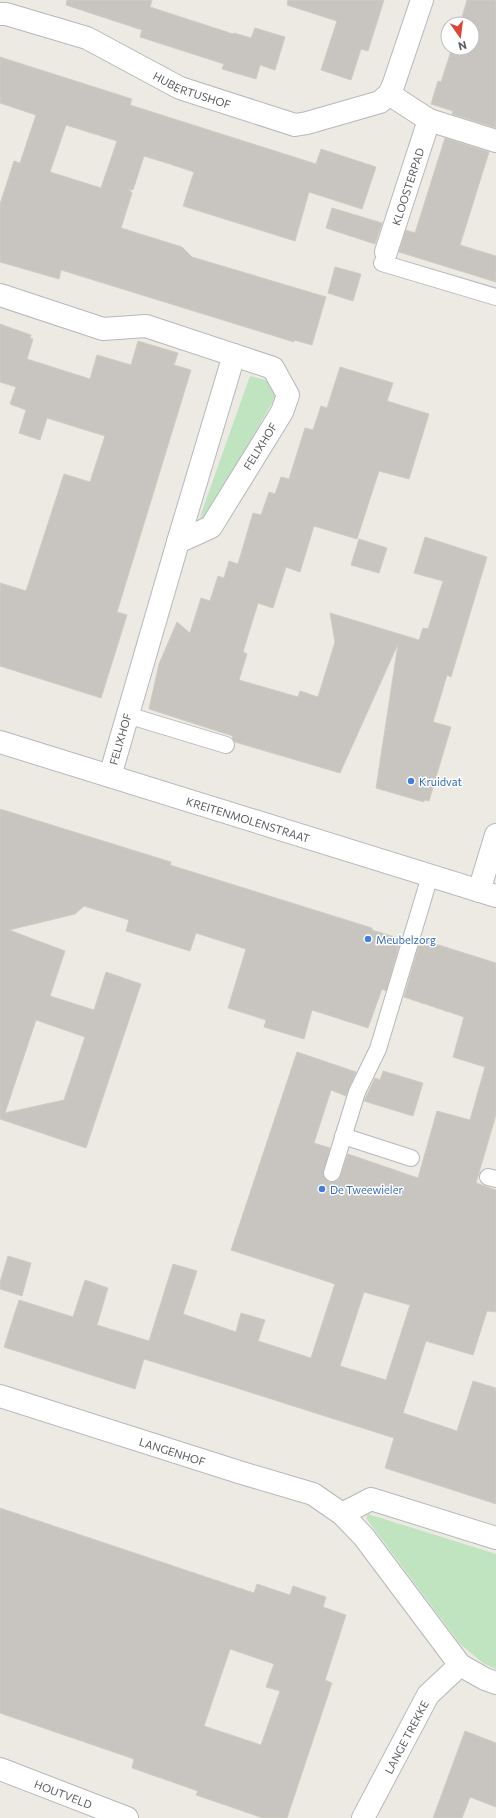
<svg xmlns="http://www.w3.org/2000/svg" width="496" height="1818" viewBox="0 0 496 1818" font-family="Commissioner,sans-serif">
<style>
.green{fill:#c0e3c0}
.building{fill:#c8c5c0;stroke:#d1ccc1;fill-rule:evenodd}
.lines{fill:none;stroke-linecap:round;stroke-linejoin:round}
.service-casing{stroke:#b5b8bc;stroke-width:18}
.minor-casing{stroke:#b5b8bc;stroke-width:24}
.tertiary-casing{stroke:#b5b8bc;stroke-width:24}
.service{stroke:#fff;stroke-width:16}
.minor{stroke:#fff;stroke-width:22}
.tertiary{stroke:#fff;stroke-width:22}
.shop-dot{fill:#3f7fe0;stroke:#fff;stroke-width:1.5}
.labels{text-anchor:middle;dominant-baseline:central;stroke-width:3;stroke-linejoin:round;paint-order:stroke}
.street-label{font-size:11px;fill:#5b5e62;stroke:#fff}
.shop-label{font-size:11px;fill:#366cbe;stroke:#fff;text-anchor:start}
</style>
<rect width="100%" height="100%" fill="#eceae2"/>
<g class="green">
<polygon points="250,376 269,381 276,396 207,516 200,522 201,514"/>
<polygon points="368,1514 496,1554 496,1669 483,1663 460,1644 366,1518"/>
</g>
<g class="building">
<polygon points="67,0 152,0 150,7 233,34 234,33 251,38 255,28 285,37 275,70 260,65 256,79 222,69 224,64 140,37 142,30 66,5"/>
<polygon points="288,0 384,0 368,51 361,49 351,80 321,70 337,21 287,5"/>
<polygon points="467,0 496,0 496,128 452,114 453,111 431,104 438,81 441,82 452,48 472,48 472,24 460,24"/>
<path d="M0,57L132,99L130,105L316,164L321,149L376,167L362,209L309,192L295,241L183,206L194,172L170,164L144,156L133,190L129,189L132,193L121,228L182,247L192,257L326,297L312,345L294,340V342L61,270L59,279L0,262V204L14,161L20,163L36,115L0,103ZM66,125L117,141L101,188L50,172Z"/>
<polygon points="445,138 489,152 460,245 496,256 496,282 399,252 406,230 415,233"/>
<polygon points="332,208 382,223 375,244 326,228"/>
<polygon points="335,267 361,274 353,301 328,293"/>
<polygon points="0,324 31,335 30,338 33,339 27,359 90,379 97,355 131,365 138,341 178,353 174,365 191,370 117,612 127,615 101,698 0,666 0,583 26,591 64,474 90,482 105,436 47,418 40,440 19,433 26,410 10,404 16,387 0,382"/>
<polygon points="340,367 393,383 387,401 429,414 409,479 379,471 357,539 314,526 300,572 286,567 273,608 258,603 243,652 247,654 239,680 298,697 300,691 318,697 335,642 330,613 419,640 423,628 428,629 443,581 414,573 425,537 487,557 451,677 447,675 433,722 451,727 429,801 424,800 424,802 376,788 398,644 340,773 235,742 232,738 233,736 149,709 159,664 177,622 190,633 201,598 210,601 218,576 224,578 229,561 238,564 253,513 261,515 269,492 275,494 281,477 289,479 305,428 313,430 321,406 327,408"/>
<polygon points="359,539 387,548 379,573 351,565"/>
<path d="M0,809L171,862L170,865L372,928V930L401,939L386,991L382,989L368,1028L312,1010L304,1039L264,1027L266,1020L228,1008L246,949L196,933L190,951L126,931L129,920L84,906L75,914L9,930L65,951L50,996L94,1010L106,972L141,984L86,1148L0,1119V1114H1L0,1113ZM36,1020L85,1037L64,1100L5,1113Z"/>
<path d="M426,941L496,963V1115L476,1183L496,1190V1312L487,1311L473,1355L426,1341L403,1413L457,1431L473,1381L496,1388V1504L385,1468L394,1438L221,1383L144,1359L135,1389L4,1347L19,1300L73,1317L85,1280L108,1288L97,1325L149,1341L173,1264L197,1271L183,1314L236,1332L241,1313L265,1320L258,1341L311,1358L335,1284L231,1250L297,1052L356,1072L346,1096L331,1090L314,1143L330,1148L323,1175L329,1182H334L339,1180L348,1154L418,1178L437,1111L470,1120L485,1067L453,1057L464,1017L404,997L419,945L424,946ZM364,1292L410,1305L386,1380L340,1366Z"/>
<polygon points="383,1071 423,1083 413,1116 364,1101 375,1078 380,1080"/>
<polygon points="8,1256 31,1263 22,1296 0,1289 0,1282"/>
<path d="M0,1508L254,1593L257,1584L290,1595L293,1586L326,1597L323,1607L346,1615L325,1680L332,1683L287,1818H263L196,1795L198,1791L132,1768L134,1759L0,1713ZM230,1649L274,1664L266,1687L280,1691L261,1745L204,1726Z"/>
<polygon points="465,1731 496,1743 496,1807 470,1797 462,1818 433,1818"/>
</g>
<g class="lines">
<defs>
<g id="service">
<polyline points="382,263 496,297"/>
<polyline points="127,715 226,745"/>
<polyline points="343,1136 411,1158"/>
<polyline points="332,1173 357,1092 378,1049 430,876"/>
<polyline points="488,1177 496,1179"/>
</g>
<g id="minor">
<path id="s1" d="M0,14H6L87,38L180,88L295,125L307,123L380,102L389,94L393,86L422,0"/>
<polyline points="389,94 429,120 496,141"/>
<path id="s2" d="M386,252L429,120"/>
<polyline points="0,295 103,329 146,326 273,368 288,395 282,412 211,527 178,542 110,776"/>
<polyline points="178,542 234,355"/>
<polyline points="479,891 496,835"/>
<path id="s3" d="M0,1396L242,1473L313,1494L342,1514L364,1537L460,1665L485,1679L496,1683"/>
<polyline points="342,1514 371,1499 496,1538"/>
<path id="s4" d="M0,1769L127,1818"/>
<path id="s5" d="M363,1818L428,1695L460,1665"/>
</g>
<g id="tertiary">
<path id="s6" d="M0,742L496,896"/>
</g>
</defs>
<use href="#service" class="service-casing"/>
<use href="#minor" class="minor-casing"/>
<use href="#tertiary" class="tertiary-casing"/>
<use href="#service" class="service"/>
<use href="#minor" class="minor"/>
<use href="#tertiary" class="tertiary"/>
</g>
<g class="shop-dot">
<circle cx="411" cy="781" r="4"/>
<circle cx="368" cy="939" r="4"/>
<circle cx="322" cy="1189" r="4"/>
</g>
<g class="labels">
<g class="street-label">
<text stroke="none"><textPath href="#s1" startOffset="208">HUBERTUSHOF</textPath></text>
<text stroke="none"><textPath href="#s2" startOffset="69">KLOOSTERPAD</textPath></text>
<text transform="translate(260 446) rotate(-58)">FELIXHOF</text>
<text transform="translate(120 739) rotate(-74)">FELIXHOF</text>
<text stroke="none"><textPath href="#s6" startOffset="260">KREITENMOLENSTRAAT</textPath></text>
<text stroke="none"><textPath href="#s3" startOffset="181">LANGENHOF</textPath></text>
<text stroke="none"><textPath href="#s5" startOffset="92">LANGE TREKKE</textPath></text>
<text stroke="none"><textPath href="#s4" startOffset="68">HOUTVELD</textPath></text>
</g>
<g class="shop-label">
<text x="419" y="781">Kruidvat</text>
<text x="376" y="939">Meubelzorg</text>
<text x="330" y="1189">De Tweewieler</text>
</g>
</g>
<g transform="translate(460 36) rotate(166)"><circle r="19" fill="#ffffff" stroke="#bdbfc0"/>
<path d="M0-3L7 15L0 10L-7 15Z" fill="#dd4637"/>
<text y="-6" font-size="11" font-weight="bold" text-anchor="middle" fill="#5b5e62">N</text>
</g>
</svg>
